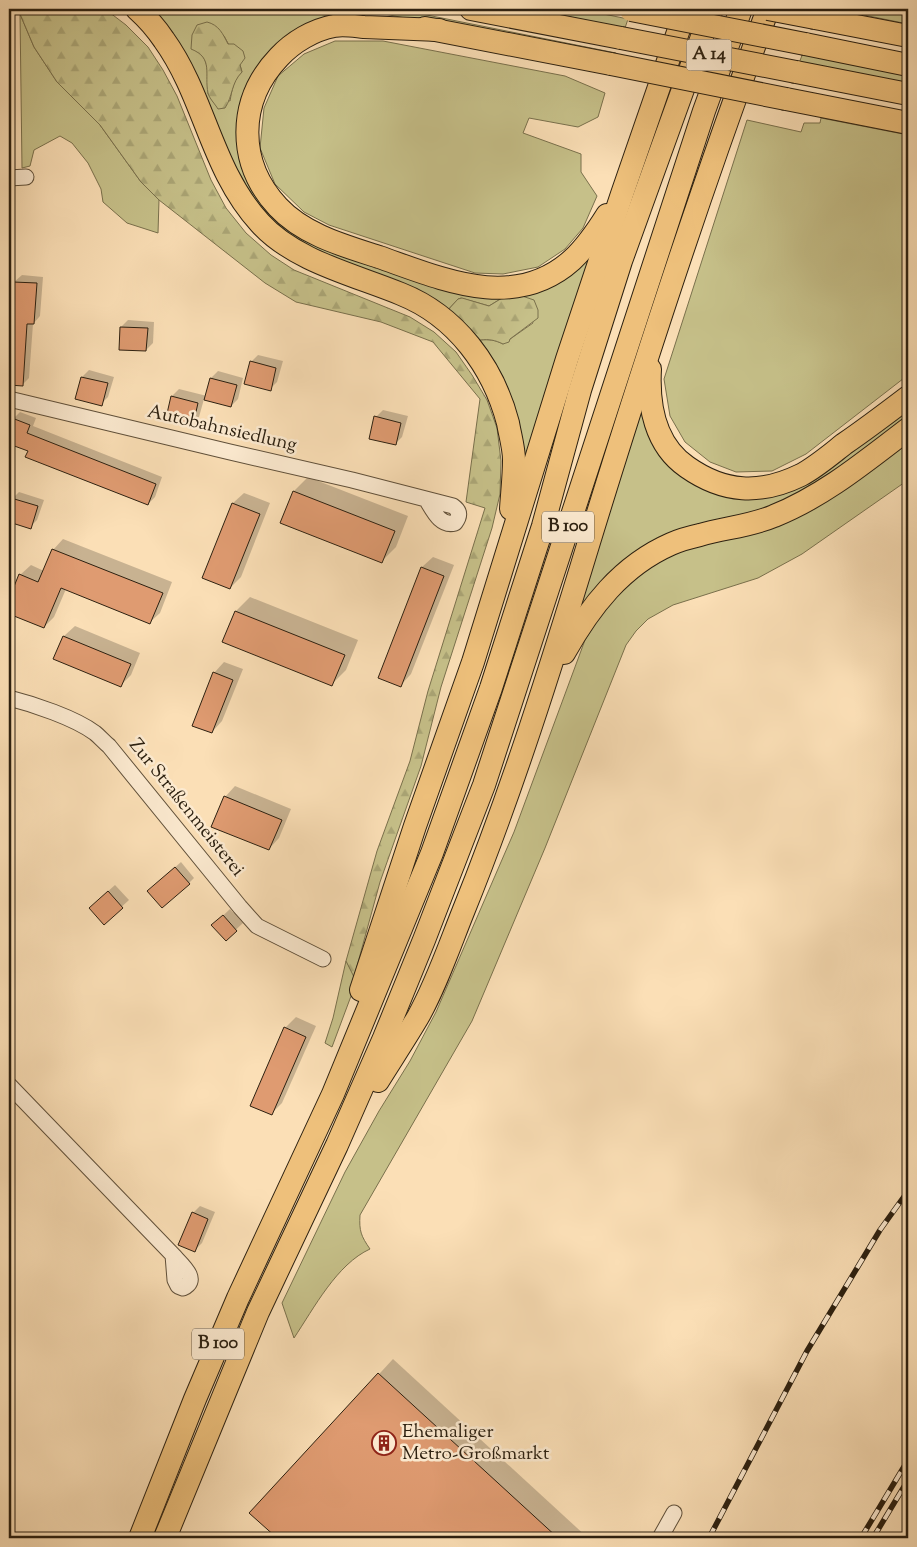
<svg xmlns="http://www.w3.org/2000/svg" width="917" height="1547" viewBox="0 0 917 1547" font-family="'Sorts Mill Goudy',serif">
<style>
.green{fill:#c6c089;stroke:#79704c;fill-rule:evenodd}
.forest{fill:url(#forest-firs);stroke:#79704c}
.shadow{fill:#0003}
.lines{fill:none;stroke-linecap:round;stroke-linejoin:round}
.stream{stroke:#737c74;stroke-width:4.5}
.building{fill:#df9b71;stroke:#2c2010}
.minor-casing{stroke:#60503a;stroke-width:17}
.highway-casing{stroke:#2c2010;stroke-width:24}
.minor{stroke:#fcead0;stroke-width:15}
.highway{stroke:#eec07b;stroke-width:22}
.rail-casing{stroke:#2c2010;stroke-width:5.5}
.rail{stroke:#fcead0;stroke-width:4;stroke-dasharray:11;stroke-linecap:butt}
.highway-bridge-casing{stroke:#2c2010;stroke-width:24;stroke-linecap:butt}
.highway-bridge{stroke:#eec07b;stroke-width:22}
.labels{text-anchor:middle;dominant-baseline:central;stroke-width:5;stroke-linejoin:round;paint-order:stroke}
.shield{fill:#fcead0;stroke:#6a5d4a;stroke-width:1}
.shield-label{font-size:18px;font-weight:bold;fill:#2c2010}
.street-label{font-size:19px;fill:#2c2010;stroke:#fcead0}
.poi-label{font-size:19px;fill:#2c2010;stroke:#fcead0;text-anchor:start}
</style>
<defs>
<pattern id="forest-firs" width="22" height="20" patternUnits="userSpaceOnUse" patternTransform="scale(1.25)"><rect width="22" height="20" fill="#c6c089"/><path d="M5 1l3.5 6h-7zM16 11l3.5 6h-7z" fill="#aaa575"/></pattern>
</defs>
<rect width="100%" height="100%" fill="#fbdfb6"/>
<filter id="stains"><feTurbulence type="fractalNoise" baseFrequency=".004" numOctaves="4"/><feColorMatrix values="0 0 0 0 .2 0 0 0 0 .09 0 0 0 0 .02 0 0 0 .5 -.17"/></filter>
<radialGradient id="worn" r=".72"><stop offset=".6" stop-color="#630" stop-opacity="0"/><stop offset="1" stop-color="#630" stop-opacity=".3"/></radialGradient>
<g class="green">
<polygon points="9,9 12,9 14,169 9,170"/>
<path d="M145,9H290L336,17L331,20L245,103L272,208L507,295L489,306L461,298L458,299L447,311L296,242L256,207ZM224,36L240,65L242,72C233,80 232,90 230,101L208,94C208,81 210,61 199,52Z"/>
<polygon points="359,9 397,9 616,53 614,59"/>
<polygon points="530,9 579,9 628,19 625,28"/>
<polygon points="860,9 908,9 908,24 859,14"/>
<polygon points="20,14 34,47 57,82 100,125 141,182 159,200 158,233 127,223 103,202 101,189 88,163 72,143 60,136 34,150 30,166 22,168"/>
<polygon points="335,41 383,41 565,76 605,93 598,117 578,127 529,118 523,133 581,154 581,172 597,196 583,228 565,249 538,267 503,274 475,273 329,225 304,212 275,184 260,148 264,108 278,76 304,54"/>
<polygon points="803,53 908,73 908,84 799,63"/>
<polygon points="821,118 908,135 908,375 806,454 772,471 736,472 710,462 685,442 670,416 664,379 747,120 801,132 804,123 820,123"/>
<path d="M592,252L526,458L524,457C517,408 509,380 480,340C489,339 495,340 503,344L533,323L522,296Z"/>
<polygon points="642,397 656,442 750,494 908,403 908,416 841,466 809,487 785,500 759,511 701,525 582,606 579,605"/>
<path d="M908,438V480L802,554L758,578L673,605L648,619L636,631L626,645L545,848L472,1021L360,1215C359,1231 361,1236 370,1249C337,1264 314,1308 294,1338L282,1303L345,1172L379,1111L410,1061L436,1012L514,832L585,640L607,604L642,573L659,562Z"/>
<polygon points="346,961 357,980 332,1047 325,1043 333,1018"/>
</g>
<g class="forest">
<polygon points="20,9 105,9 126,25 148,47 163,70 177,96 211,180 226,208 246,233 271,255 294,270 410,317 434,332 456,352 472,375 487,400 497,428 501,461 500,494 492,528 441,687 421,766 380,882 354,977 346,961 377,851 410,761 428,691 485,508 466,502 480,399 433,342 381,322 296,302 265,283 159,200 141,182 100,125 57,82 34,47 20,14"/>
<path d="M207,22C219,25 223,34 228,44H234L243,51L245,58L240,65L242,72C231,83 233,96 225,108L218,109C215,104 209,98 208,93C204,74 214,58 191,49L192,35L197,25Z"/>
<path d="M507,295L522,296L534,300L538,310V318L510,339L509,342L503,344C495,340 489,339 480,340L464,325L447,311L458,299L462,298L489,306Z"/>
</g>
<g class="shadow">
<polygon points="22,275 43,277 40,316 33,324 29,378 22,385 9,384 9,339 11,337 14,282"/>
<polygon points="128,320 154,322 153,343 146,350 121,327"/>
<polygon points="258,355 283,361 277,382 270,389 251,362"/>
<polygon points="89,370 114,377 108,397 101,404 77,398 82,377"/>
<polygon points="218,371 243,378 238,399 231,406 204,399 199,417 192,424 167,417 172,396 179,389 207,396 211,378"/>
<polygon points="383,410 408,416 402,437 395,444 376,417"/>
<polygon points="20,412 36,418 33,426 162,477 155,497 148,504 9,442 9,431 13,419"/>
<polygon points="308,477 408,516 396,547 382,561 294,491"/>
<polygon points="19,492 44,500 37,520 30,527 9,521 9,510 12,499"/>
<polygon points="244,493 270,503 241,577 230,588 233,503"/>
<polygon points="63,539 172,582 160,613 149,623 66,589 54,617 44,627 9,612 9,603 20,575 31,565 44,571 53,550"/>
<polygon points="433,557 454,565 411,674 401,685 380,677 422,567"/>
<polygon points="250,597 358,640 346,670 332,684 224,641 236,611"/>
<polygon points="75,626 140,653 131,675 120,686 55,658 64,636"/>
<polygon points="224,662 243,669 222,721 212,732 214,673"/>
<polygon points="235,786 291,809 279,838 269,849 225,797"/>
<polygon points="181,862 194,878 189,883 154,886"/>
<polygon points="115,885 129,900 104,923 97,901"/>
<polygon points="230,909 243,923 226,939 213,925"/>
<polygon points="296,1017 316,1026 282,1103 271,1114 285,1028"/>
<polygon points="200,1206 215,1212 202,1243 195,1250 193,1213"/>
<polygon points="393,1359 588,1538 279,1538 251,1513"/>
</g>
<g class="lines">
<polyline class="stream" points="9,195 9,189"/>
</g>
<g class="building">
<polygon points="13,282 37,283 34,324 27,324 23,386 9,385 9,345"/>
<polygon points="120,327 148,328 146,351 119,350"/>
<polygon points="250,361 276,368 271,391 244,384"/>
<polygon points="81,377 108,383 102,406 75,399"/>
<polygon points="210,378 237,385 231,407 204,400"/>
<polygon points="171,396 198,403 193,425 166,418"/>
<polygon points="374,416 401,423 396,445 369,439"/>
<polygon points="12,418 30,425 27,433 156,484 148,505 25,457 28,451 9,444 9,427"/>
<polygon points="293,491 395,531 382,563 280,523"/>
<polygon points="11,498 38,506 31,529 9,522 9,506"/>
<polygon points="232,503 260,514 230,589 202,578"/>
<polygon points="52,549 163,593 150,624 61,588 44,628 9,614 9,599 19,574 38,582"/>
<polygon points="421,567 444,576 401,687 378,678"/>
<polygon points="235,611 345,655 332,686 222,642"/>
<polygon points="63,636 131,664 121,687 53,659"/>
<polygon points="213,672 233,680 212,733 192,726"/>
<polygon points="224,796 282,820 269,850 211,827"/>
<polygon points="175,867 190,884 162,908 147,891"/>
<polygon points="108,891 123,908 104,925 89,908"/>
<polygon points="223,915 237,931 226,941 211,925"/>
<polygon points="284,1027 306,1037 272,1115 250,1106"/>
<polygon points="192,1212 208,1219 195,1252 178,1245"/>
<polygon points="378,1373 558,1538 277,1538 249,1513"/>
</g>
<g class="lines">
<defs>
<g id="minor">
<polyline points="9,178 26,177"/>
<path d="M9,399L230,452L352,480L453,506C460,511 460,516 455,523C440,527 433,510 426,499"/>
<path d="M9,698C33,704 75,718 95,733C100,737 104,742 109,746L240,907L257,926L323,959"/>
<path d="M9,1085L173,1255C181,1264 201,1280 183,1288L178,1286L175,1280L173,1255"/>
<polyline points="660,1538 674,1513"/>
</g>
<g id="highway">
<path d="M137,9C147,18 156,28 164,40C205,97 211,170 260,223C294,261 355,275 401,294C456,316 493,366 508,423C510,435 514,448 514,460C514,476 512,493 511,509"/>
<polyline points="471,9 621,38"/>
<polyline points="815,18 908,36"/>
<polyline points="425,28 611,64"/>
<path d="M439,30C414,29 389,28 364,27C354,26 343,24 334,26C313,30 293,42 279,57C237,101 237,163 278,207C304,235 345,246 379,257C442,279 514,312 572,260C586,247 597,231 607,215"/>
<polyline points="805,44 908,65"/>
<polyline points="796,72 908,94"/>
<polyline points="786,99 908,123"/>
<path d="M650,369C648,405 655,445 687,467C724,493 760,495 801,475C816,467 830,455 844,444C866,429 887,413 908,397"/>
<path d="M564,653C590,607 621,566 671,544C680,540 691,537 700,535C724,528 751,526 774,516C824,496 866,461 908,429"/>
<polyline points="361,990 415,826 473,662 567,359 622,194 686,9"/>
<path d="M378,1081C391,1060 405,1039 418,1017C436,985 449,947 463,912C512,791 551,667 589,542C644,363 702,185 768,9"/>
<polyline points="140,1538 195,1399 238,1298 333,1094 432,853 491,688 543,526 580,390 621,261 712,9"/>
<polyline points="165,1538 258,1312 337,1145 384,1038 424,940 484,785 704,111 741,9"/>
</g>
</defs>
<use href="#minor" class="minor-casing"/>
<use href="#highway" class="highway-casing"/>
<use href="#minor" class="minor"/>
<use href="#highway" class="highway"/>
<defs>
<g id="rail">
<polyline points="709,1538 807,1351 880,1230 908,1191"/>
<polyline points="861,1538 908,1460"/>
<polyline points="873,1538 908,1480"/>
</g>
</defs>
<use href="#rail" class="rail-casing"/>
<use href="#rail" class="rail"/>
<defs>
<g id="highway-bridge">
<polyline points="768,9 815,18"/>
<polyline points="631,10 805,44"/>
<polyline points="621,38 796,72"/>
<polyline points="611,64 786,99"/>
</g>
</defs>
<use href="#highway-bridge" class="highway-bridge-casing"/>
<use href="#highway-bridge" class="highway-bridge"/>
</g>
<defs>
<symbol id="building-ring" viewBox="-11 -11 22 22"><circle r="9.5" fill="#fcead0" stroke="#8f2418" stroke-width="1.5"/><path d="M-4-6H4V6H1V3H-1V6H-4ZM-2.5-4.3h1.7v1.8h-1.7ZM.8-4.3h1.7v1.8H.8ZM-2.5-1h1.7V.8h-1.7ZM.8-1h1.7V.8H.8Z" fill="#8f2418"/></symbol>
</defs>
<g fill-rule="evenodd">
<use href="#building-ring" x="370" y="1429" width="28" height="28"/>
</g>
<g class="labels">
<g class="shield">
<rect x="686.5" y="39.5" width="45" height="31" rx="4"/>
<rect x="542" y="511.5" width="52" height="31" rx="4"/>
<rect x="192" y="1328.5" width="52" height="31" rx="4"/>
</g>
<g class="shield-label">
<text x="709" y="55">A 14</text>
<text x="568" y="527">B 100</text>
<text x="218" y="1344">B 100</text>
</g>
<g class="street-label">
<text transform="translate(222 429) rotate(13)">Autobahnsiedlung</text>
<text transform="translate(186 808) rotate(51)">Zur Straßenmeisterei</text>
</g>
<g class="poi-label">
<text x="402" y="1432">Ehemaliger<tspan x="402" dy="22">Metro-Großmarkt</tspan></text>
</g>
</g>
<rect width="917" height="1547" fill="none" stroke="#fbdfb6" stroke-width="30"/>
<rect x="10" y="10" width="897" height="1527" fill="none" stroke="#2c2010" stroke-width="2.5"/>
<rect x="15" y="15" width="887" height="1517" fill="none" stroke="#2c2010"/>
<rect width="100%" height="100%" filter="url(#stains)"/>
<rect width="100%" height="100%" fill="url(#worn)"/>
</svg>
